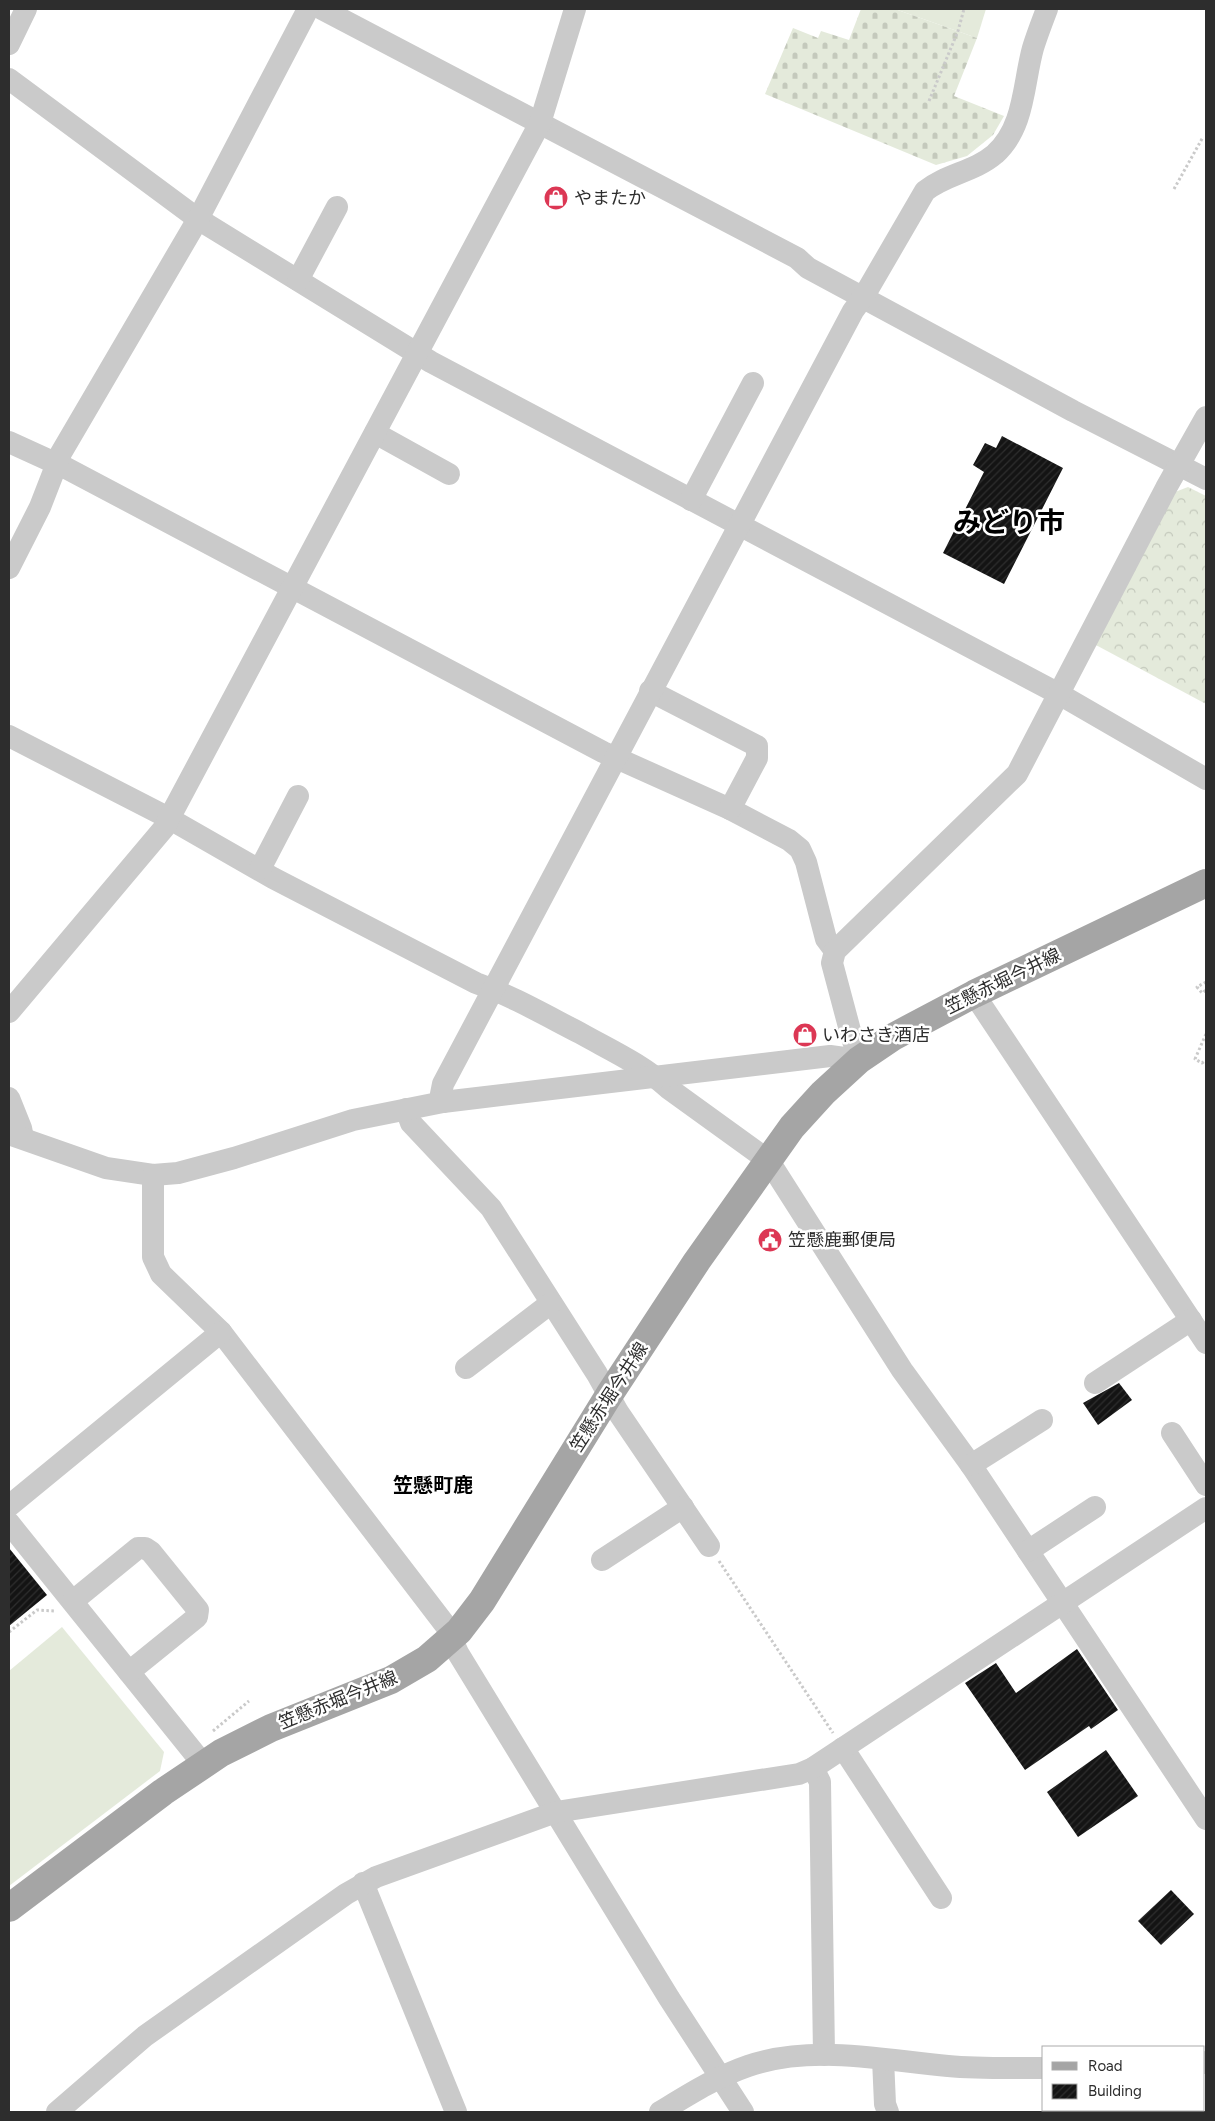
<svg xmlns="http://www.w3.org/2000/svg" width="1215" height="2121" viewBox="0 0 1215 2121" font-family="Figtree,'Noto Sans JP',sans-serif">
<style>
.grass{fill:#e4eadb}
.forest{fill:url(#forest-crowns)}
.cemetery{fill:url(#cemetery-stones)}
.building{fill:url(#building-hatch)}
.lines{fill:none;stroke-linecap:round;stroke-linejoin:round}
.path{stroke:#cacaca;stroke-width:3;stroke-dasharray:2.5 2.5;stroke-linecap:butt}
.minor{stroke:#cacaca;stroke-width:22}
.major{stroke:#a5a5a5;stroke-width:28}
.labels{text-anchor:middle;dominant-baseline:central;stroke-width:5;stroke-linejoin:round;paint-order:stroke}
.poi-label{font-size:18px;fill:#2d2d2d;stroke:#fff;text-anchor:start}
.street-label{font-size:18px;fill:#2d2d2d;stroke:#fff}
.quarter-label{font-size:20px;font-weight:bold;fill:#000;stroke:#fff}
.town-label{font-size:28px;font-weight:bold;fill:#000;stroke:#fff}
</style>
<defs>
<pattern id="forest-crowns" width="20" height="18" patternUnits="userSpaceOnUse" patternTransform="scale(1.25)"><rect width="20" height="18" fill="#e4eadb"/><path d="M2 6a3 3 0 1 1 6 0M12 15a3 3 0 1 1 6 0" fill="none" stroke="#c4c9bc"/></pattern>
<pattern id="cemetery-stones" width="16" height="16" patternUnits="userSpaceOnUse" patternTransform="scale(1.25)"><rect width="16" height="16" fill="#e4eadb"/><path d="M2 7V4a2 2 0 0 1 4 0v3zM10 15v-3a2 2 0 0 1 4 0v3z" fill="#c4c9bc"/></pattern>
<pattern id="building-hatch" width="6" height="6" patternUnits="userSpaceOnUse" patternTransform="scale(1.25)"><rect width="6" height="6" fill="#141414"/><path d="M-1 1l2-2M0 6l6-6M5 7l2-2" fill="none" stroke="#2e2e2e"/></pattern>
</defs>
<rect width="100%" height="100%" fill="#fff"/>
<g class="grass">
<polygon points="895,9 986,9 977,38"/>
<polygon points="62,1627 164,1752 160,1771 9,1886 9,1671"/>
</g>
<polygon class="forest" points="1188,487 1206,496 1206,704 1094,644 1175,492"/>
<polygon class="cemetery" points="861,9 895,9 977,38 954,96 1004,116 993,135 967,156 936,165 765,94 793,28 818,38 821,31 849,40"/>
<g class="building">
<polygon points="1002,436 1063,468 1004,584 943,553 984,472 973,465 985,443 996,448"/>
<polygon points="1119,1383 1132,1400 1098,1425 1083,1403"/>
<polygon points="9,1548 47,1595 9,1626"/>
<polygon points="1077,1649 1118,1710 1091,1729 1089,1726 1025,1770 965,1683 996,1663 1016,1693"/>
<polygon points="1106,1750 1138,1796 1078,1837 1047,1792"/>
<polygon points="1171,1890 1194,1914 1161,1945 1138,1921"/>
</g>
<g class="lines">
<g class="path">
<polyline points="929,101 958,31 964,9"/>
<polyline points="1174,189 1203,137"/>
<polyline points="1206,982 1197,987 1202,993 1206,990"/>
<polyline points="1206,1034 1195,1059 1202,1063 1206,1060"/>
<polyline points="719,1561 833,1733"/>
<polyline points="9,1632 37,1610 55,1611"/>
<polyline points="213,1731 249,1701"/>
</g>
<g class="minor">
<polyline points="322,9 797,258 808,268 1073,411 1206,479"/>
<polyline points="9,44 26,9"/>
<polyline points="9,79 198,219 431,362 1059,694 1206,779"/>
<polyline points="298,280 337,207"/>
<polyline points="375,433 449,474"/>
<polyline points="9,442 66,468 603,752 730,809 789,840 800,849 806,862 826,939 835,951"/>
<polyline points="691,500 753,383"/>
<polyline points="9,568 40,507 61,453 198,219 308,9"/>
<polyline points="650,691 757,746 757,758 730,809"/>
<path d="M9,736L163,815L273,878L476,983C512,996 545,1015 580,1033C610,1050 642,1064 668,1088L758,1153L772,1166L902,1370L971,1465L1206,1819"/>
<polyline points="260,869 298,796"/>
<polyline points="974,994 1206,1343"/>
<polyline points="9,1012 164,828 540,123 575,9"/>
<polyline points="859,1060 852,1038 832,963 835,951 1017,774 1166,488 1206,417"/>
<polyline points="9,1098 21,1128 23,1138"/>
<path d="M443,1102L441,1094L443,1084L853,311L864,296L925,191C946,174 974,172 995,154C1025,127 1023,84 1033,48C1037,35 1042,22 1047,9"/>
<polyline points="406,1109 411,1123 491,1208 597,1374 618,1412 709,1546"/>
<polyline points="9,1134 106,1168 153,1175 178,1173 234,1158 353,1120 443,1102 830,1056 859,1060"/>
<polyline points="153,1175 153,1257 161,1274 221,1332 446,1626 458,1653 669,1998 743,2112"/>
<polyline points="466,1368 551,1303"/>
<polyline points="1095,1383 1191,1320"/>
<polyline points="1172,1433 1206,1485"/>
<polyline points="971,1465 1042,1420"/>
<polyline points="9,1506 221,1332"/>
<polyline points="9,1523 203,1764"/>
<polyline points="1028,1551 1095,1507"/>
<polyline points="602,1560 683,1507"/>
<polyline points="73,1601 138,1548 145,1548 151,1552 198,1610 197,1617 129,1672"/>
<polyline points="843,1748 941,1898"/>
<polyline points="813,1768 820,1782 824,2055"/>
<polyline points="363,1883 456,2112"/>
<polyline points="883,2059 885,2104 888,2112"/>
<polyline points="1204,2063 1206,2062"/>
<polyline points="57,2112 145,2036 346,1894 376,1877 556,1812 799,1774 813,1768 1206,1508"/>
<path d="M660,2112C688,2095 716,2077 748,2066C812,2044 882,2060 948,2066C980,2069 1012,2068 1044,2068"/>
</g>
<polyline class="major" points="9,1908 163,1792 221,1753 271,1728 391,1680 427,1659 459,1631 482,1601 609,1395 697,1261 792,1127 823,1093 859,1060 893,1037 974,994 1206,883"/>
</g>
<defs>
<symbol id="shop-disc" viewBox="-11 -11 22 22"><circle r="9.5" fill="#dc3754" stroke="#fff"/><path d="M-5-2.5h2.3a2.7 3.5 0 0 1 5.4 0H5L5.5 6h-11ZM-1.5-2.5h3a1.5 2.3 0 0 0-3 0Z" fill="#fff"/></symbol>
<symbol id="civic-disc" viewBox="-11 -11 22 22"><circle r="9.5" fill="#dc3754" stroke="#fff"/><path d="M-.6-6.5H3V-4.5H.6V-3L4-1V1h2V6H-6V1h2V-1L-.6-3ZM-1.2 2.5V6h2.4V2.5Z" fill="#fff"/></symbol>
</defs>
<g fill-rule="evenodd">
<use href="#shop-disc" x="542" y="184" width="28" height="28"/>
<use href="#shop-disc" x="791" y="1021" width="28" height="28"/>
<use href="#civic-disc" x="756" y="1226" width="28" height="28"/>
</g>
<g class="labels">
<g class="poi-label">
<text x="574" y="198">やまたか</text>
<text x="822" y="1035">いわさき酒店</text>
<text x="788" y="1240">笠懸鹿郵便局</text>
</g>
<g class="street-label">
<text transform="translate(1003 981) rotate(-26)">笠懸赤堀今井線</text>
<text transform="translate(609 1397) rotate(-57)">笠懸赤堀今井線</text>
<text transform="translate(338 1700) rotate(-22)">笠懸赤堀今井線</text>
</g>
<g class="quarter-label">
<text x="433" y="1485">笠懸町鹿</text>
</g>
<g class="town-label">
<text x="1009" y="522">みどり市</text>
</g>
</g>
<rect width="1215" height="2121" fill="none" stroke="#2d2d2d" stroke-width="20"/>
<rect x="1042" y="2046" width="162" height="65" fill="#ffffff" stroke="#ababab"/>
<rect x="1052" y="2062" width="25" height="8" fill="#a5a5a5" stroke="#ababab"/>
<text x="1088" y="2071" font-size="15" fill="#2d2d2d">Road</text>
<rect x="1052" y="2084" width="25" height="15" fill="url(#building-hatch)" stroke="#ababab"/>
<text x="1088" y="2096" font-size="15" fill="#2d2d2d">Building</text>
</svg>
